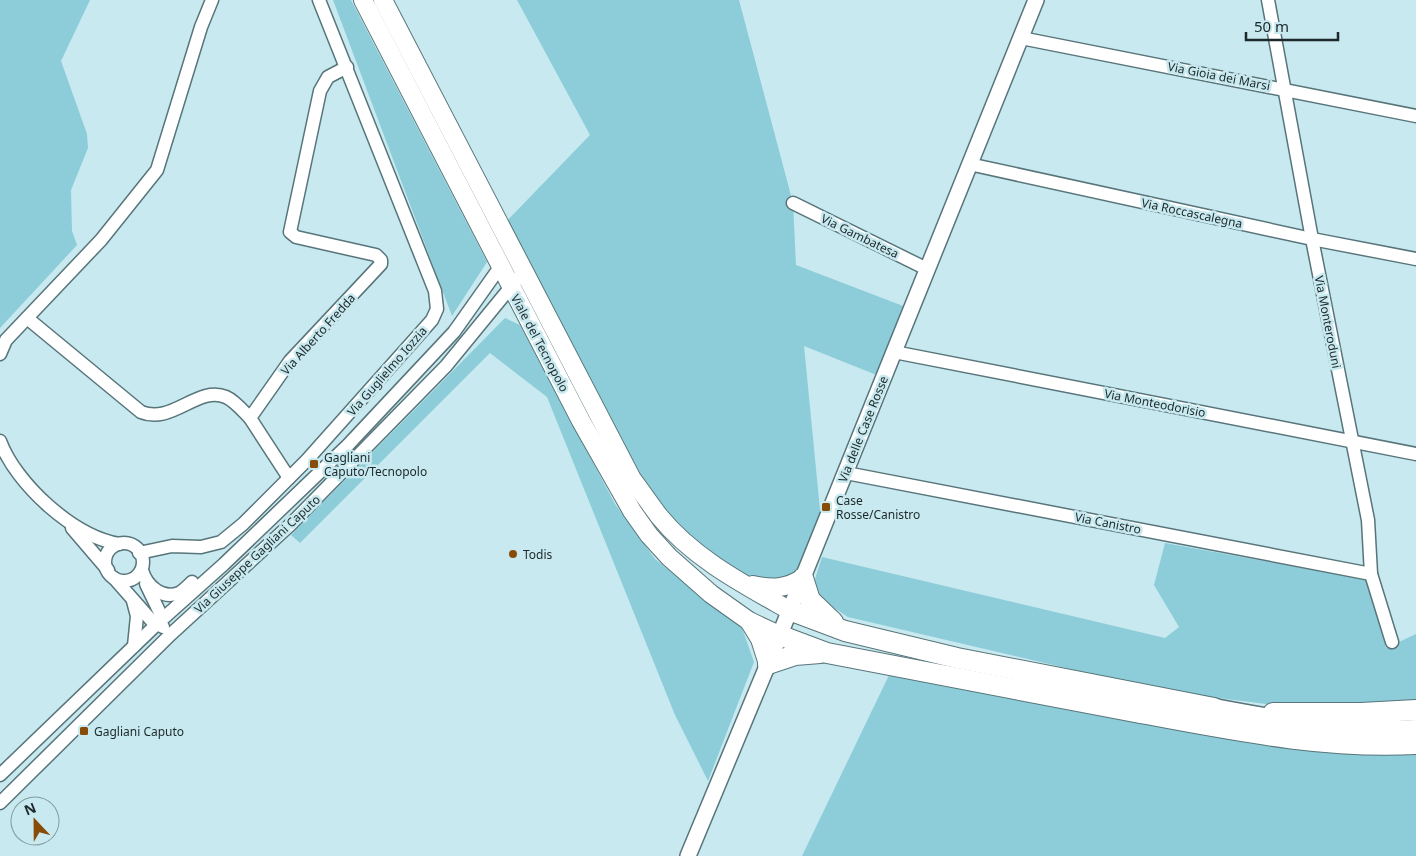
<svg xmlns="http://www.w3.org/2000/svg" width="1416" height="856" viewBox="0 0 1416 856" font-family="'Noto Sans',sans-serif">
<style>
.green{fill:#8ccdd9}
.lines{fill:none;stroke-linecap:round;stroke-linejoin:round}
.minor-casing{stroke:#57757a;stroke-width:15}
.tertiary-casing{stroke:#57757a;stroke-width:18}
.secondary-casing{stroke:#57757a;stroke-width:20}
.trunk-casing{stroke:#57757a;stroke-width:22}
.motorway-casing{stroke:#57757a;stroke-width:25}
.minor{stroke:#fff;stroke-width:12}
.tertiary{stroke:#fff;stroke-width:15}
.secondary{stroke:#fff;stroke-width:18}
.trunk{stroke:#fff;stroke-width:20}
.motorway{stroke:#fff;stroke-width:22}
.poi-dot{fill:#884c08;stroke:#c8e9ef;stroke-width:2}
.labels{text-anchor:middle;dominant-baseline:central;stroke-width:5;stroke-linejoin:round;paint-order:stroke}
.street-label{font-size:12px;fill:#1c282a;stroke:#c8e9ef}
.poi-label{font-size:12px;fill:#1c282a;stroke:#c8e9ef;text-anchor:start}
</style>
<rect width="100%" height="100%" fill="#c8e9ef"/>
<g class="green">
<polygon points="0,0 90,0 61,61 87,134 88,148 71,190 72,231 77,245 0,328"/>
<polygon points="333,0 351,0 487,262 452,316"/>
<polygon points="517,0 739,0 793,203 796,265 911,309 884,378 804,346 822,530 789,610 660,517 501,227 590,135"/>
<polygon points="505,318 520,325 615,504 655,559 742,628 754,662 708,781 675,715 547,397 490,353 300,543 291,535"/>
<polygon points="1165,543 1367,580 1386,648 1416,634 1416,702 1282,706 1164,691 848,617 822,600 814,582 822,557 1165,638 1179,627 1154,585"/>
<polygon points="891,671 1416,750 1416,856 802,856"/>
</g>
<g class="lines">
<defs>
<g id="minor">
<polyline points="1268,0 1312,239 1368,520 1371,574 1392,642"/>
<polyline points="1021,38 1416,116"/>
<polyline points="969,164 1312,239 1416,259"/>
<polyline points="793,203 927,269"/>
<path d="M27,318L141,412C172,425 198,385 226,397C235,401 243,411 250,418L290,361L381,264V260L376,255L296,237L290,232L320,91L328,77L347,67"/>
<polyline points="894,352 1416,454"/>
<polyline points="0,354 6,340 101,240 157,170 201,27 212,0"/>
<polyline points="250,418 289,478"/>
<path d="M0,441C16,484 73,536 119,544"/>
<polyline points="846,473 1371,574"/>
<polyline points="72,528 108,570"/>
<circle cx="124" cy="562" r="19"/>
<polyline points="139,553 172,546 201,547 221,542 243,524 307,460 432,320 437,309 435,291 319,0"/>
<path d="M142,570C146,585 162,600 179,593C183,591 188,586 192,582"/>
<polyline points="114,578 151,620 163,627"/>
<polyline points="146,584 160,613 158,623"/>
<polyline points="133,601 137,616 134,646"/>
<polyline points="0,775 158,623 224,564 348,445 454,332 500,267"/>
<polyline points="0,803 170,635 291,524 446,366 523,272"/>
</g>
<polyline id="tertiary" points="688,856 768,664 1036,0"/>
<g id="secondary">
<polyline points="363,0 581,421 632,511 649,535 669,557 711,594 749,621 779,635"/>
<path d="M383,0L632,479C641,491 650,504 659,516C693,558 743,584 789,610"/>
<path d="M753,585C772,589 786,589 803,578"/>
<polyline points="749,621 760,639 768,664"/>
</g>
<g id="trunk">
<polyline points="803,578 810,600 833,622"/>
<polyline points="789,610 845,631 957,658 1214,708"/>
<path d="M779,635L827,653C930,673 1033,692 1135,712C1229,729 1320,749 1416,744"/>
<polyline points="768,664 795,655 820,653"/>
<polyline points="1273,713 1361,713 1416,710"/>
</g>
<path id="motorway" d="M1198,707C1273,721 1339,735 1416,731"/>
</defs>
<use href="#minor" class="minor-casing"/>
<use href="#tertiary" class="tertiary-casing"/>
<use href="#secondary" class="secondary-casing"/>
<use href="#trunk" class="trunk-casing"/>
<use href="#motorway" class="motorway-casing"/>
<use href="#minor" class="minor"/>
<use href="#tertiary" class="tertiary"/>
<use href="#secondary" class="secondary"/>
<use href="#trunk" class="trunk"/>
<use href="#motorway" class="motorway"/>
</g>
<g class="poi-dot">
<rect x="309" y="459" width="10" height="10" rx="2.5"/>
<rect x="821" y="502" width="10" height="10" rx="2.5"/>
<circle cx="513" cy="554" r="5"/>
<rect x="79" y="726" width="10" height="10" rx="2.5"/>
</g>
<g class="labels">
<g class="street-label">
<text transform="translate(1219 76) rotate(11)">Via Gioia dei Marsi</text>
<text transform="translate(1192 213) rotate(12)">Via Roccascalegna</text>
<text transform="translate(860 236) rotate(26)">Via Gambatesa</text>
<text transform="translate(1328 322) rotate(79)">Via Monteroduni</text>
<text transform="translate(318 334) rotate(-48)">Via Alberto Fredda</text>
<text transform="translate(540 343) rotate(62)">Viale del Tecnopolo</text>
<text transform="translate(387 371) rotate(-49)">Via Guglielmo Iozzia</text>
<text transform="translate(1155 403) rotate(11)">Via Monteodorisio</text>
<text transform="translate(863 429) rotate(-68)">Via delle Case Rosse</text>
<text transform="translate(1108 523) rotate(11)">Via Canistro</text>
<text transform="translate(257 554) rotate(-43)">Via Giuseppe Gagliani Caputo</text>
</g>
<g class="poi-label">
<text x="324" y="457">Gagliani<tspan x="324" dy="14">Caputo/Tecnopolo</tspan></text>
<text x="836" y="500">Case<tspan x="836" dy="14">Rosse/Canistro</tspan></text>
<text x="523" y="554">Todis</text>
<text x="94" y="731">Gagliani Caputo</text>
</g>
</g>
<g transform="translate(35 821) rotate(338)"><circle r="24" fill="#c8e9ef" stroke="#839ca0"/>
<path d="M0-4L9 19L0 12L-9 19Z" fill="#884c08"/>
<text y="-8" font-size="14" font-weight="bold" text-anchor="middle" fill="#1c282a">N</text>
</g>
<path d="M1246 32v8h92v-8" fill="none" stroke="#1c282a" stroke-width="2.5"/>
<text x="1254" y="32" font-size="15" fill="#1c282a" stroke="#c8e9ef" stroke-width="4" paint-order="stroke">50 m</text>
</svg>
